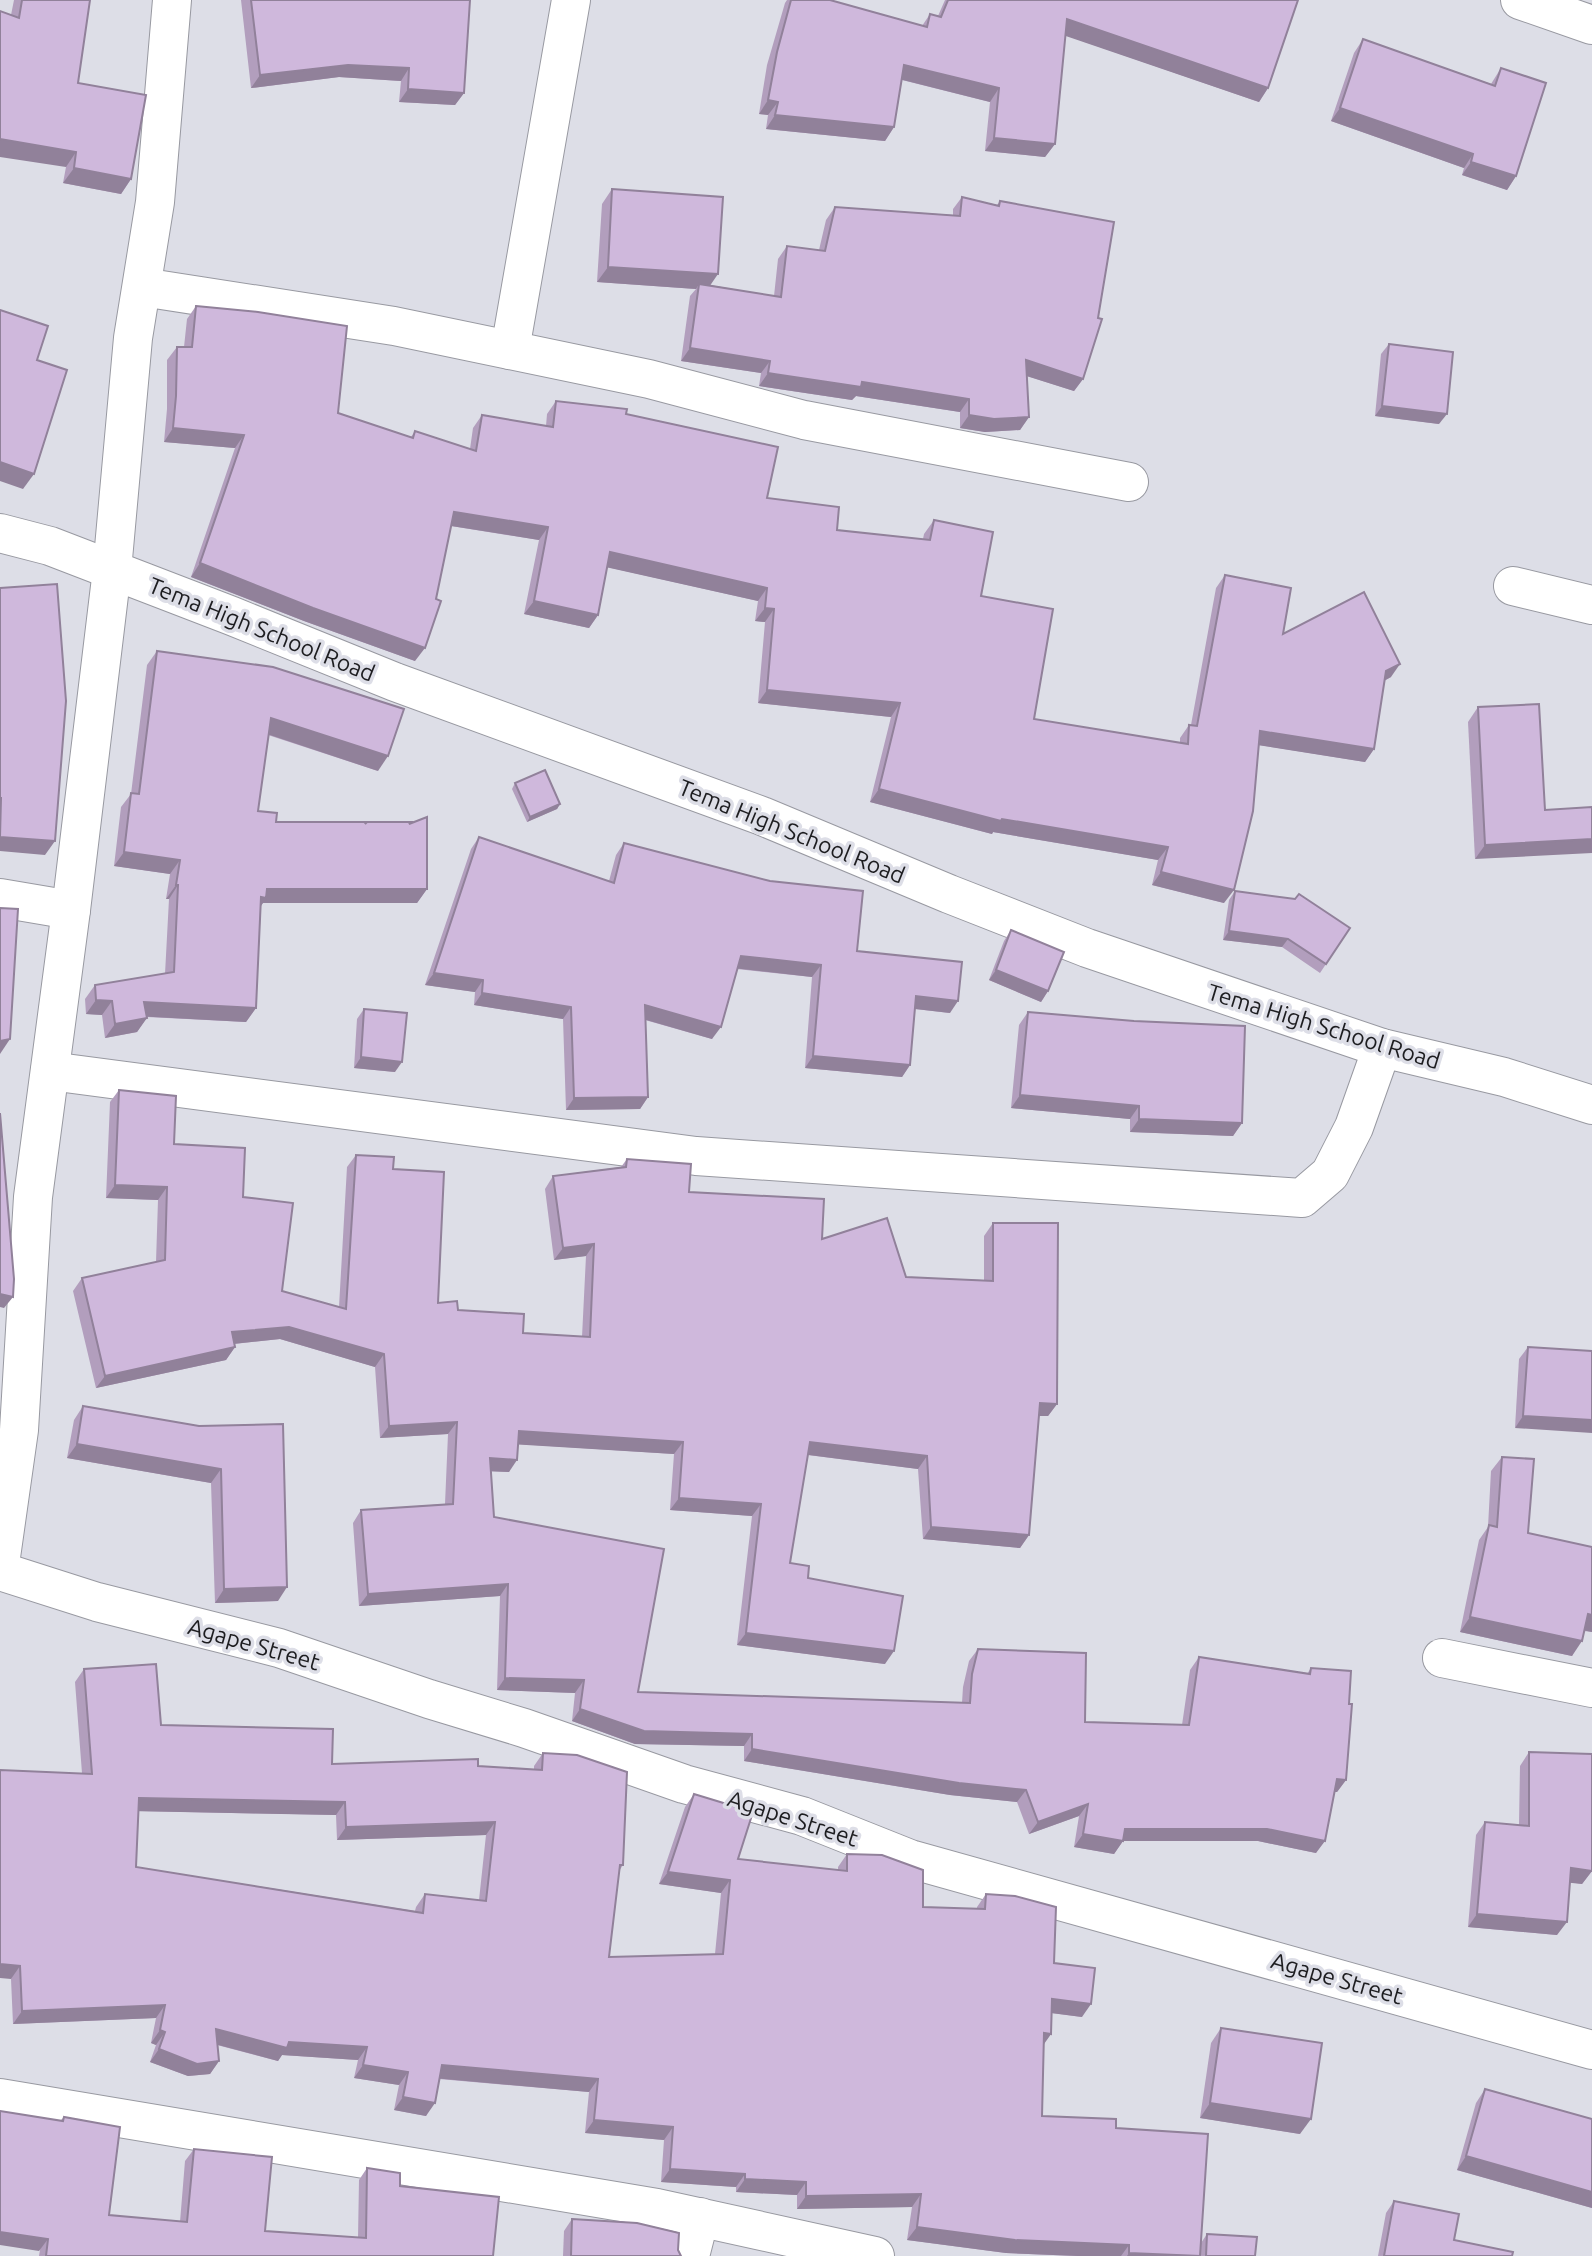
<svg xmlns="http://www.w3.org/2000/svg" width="1592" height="2256" viewBox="0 0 1592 2256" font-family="Ubuntu,sans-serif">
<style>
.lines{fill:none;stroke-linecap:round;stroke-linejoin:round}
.minor-casing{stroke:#9899a1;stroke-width:40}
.minor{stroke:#fff;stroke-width:38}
.wall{fill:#b29ebd;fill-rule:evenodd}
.shaded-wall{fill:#91819a}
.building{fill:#cfb8dc;stroke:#91819a;stroke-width:2;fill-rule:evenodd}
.labels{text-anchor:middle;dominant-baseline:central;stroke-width:7;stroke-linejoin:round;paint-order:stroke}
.street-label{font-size:23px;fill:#1d1d20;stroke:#dddee7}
</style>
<rect width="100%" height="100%" fill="#dddee7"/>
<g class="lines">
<defs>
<g id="minor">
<polyline points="1520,0 1592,25"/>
<polyline points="142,287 394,326 649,379 804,420 1129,482"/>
<polyline points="510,350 571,0"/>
<polyline points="0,533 50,546 232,616 395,682 762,816 949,894 1087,948 1382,1048 1504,1077 1592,1105"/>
<polyline points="1513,586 1592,605"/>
<polyline points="0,898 71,910"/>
<polyline points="50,1071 696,1156 1302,1198 1330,1174 1354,1127 1382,1048"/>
<polyline points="0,1564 19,1430 33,1197 71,910 112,570 133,338 155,202 172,0"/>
<polyline points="0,1571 97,1602 279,1648 429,1699 524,1728 684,1784 802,1816 910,1859 1592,2050"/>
<polyline points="1442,1658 1592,1688"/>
<polyline points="0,2098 657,2208 875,2256"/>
<polyline points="690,2256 700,2217"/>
</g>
</defs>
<use href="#minor" class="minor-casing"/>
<use href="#minor" class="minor"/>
</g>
<g class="wall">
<polygon points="14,0 90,0 78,83 131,179 121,194 63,183 66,167 11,15"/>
<polygon points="241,0 470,0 464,93 455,105 399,102 401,81 339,77 251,88"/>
<polygon points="787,0 830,0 922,26 930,14 938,16 945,0 1298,0 1268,88 1259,102 1065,35 1055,144 1045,157 985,151 990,102 902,80 894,127 885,141 766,129 768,115 759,114 767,65 785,3"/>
<polygon points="1363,39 1491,84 1501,68 1516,176 1507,190 1462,175 1464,168 1331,121 1354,53"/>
<polygon points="612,189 710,285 774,296 778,259 787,246 819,250 826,220 835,207 953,215 953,209 962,197 997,205 1000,201 1083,379 1074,391 1027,376 1029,417 1020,430 985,432 960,428 960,412 856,396 852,400 765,387 759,386 761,373 681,361 690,296 696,289 597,282 602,204"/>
<polygon points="196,306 338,413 411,437 415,431 470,449 473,428 482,415 546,426 547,414 556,401 626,414 767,498 837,530 923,539 924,534 934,520 981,596 1034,719 1180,743 1180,738 1189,725 1191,725 1216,588 1225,575 1283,634 1391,677 1384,681 1374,749 1365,762 1259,745 1224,903 1152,885 1158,860 993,832 992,834 870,802 891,717 758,703 765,622 755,621 758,601 607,567 598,615 589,628 524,614 539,540 451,526 415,661 304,621 191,577 235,448 164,442 167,409 167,360 177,347 184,347 187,319"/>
<polygon points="1389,344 1439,424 1375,416 1381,354"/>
<polygon points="157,651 378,771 268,735 258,811 276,822 365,824 409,824 427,889 417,903 263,903 261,906 256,1008 246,1022 147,1017 137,1032 105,1038 102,1015 86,1014 85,999 95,985 165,974 169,899 166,899 170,874 114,866 121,807 131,794 147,665"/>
<polygon points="1478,707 1545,810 1475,859 1468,722"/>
<polygon points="515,783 560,804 557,809 527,822 512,789"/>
<polygon points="479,837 609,881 616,855 624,843 857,951 950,1013 915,1009 910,1065 902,1077 805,1068 812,977 737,969 712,1039 645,1020 648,1097 640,1109 566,1110 563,1019 474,1005 475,992 425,985 471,849"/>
<polygon points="1235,891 1350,928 1320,973 1282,947 1223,940 1229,900"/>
<polygon points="1011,930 1048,991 1041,1002 989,980 1004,941"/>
<polygon points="364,1009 395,1072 354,1068 357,1019"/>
<polygon points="1028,1012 1242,1123 1233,1136 1130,1132 1130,1119 1011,1108 1019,1025"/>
<polygon points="119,1090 174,1144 243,1197 282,1291 339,1307 347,1167 356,1155 393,1169 438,1303 523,1333 582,1337 586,1256 554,1260 545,1189 553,1176 621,1167 627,1159 689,1192 822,1239 906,1277 984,1280 984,1236 993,1223 1057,1404 1048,1416 1039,1416 1029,1535 1020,1548 923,1539 918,1469 808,1455 790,1563 808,1578 885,1664 737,1645 752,1516 670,1510 674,1454 518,1444 509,1472 491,1471 494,1517 638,1692 962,1703 963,1687 969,1661 978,1649 1085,1722 1182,1725 1190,1670 1199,1657 1307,1674 1311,1668 1346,1780 1337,1792 1335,1792 1316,1853 1258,1841 1123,1841 1114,1854 1074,1847 1079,1816 1029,1834 1017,1802 950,1795 744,1761 744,1746 635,1744 572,1721 575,1693 497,1690 500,1596 359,1606 353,1523 361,1510 445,1504 448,1434 380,1438 375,1367 280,1339 234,1344 235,1347 226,1360 96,1388 73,1291 82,1278 156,1262 158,1200 106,1198 110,1102"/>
<polygon points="1528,1347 1592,1351 1515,1428 1519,1359"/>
<polygon points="83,1406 199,1426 283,1424 278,1601 215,1603 211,1483 67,1458 74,1420"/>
<polygon points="1502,1457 1528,1533 1592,1547 1592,1632 1584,1631 1572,1656 1460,1632 1479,1540 1488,1527 1491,1471"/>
<path d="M84,1669L161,1725L332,1764L478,1766L534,1770V1766L543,1753L623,1865L619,1871L609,1957L715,1954L721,1893L659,1884L685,1807L694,1794L738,1859L838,1870V1867L847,1854L923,1907L977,1909V1907L986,1894L1054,1963L1082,2017L1052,2013L1051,2034L1044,2043L1042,2116L1116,2128L1201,2243L1207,2234L1255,2256H1078L1006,2253L907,2240L912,2207L797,2209V2195L736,2192V2187L661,2182L664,2140L585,2133L589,2092L439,2079L426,2116L394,2110L399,2085L354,2078L358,2060L282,2055L278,2061L217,2045L219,2061L210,2074L188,2076L150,2062L156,2045L151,2043L156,2018L13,2024L11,1979L82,1773L75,1682ZM138,1811L336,1815L337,1840L486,1835L479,1900L425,1894L416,1907L415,1911L136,1867Z"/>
<polygon points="1529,1752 1592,1871 1582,1884 1570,1882 1557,1935 1468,1927 1476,1835 1485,1822 1519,1825 1520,1766"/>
<polygon points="1221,2028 1300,2134 1200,2118 1211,2043"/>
<polygon points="1485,2089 1592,2119 1592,2208 1457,2170 1476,2103"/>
<polygon points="64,2117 109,2215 180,2222 185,2161 194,2149 265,2231 358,2238 359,2180 367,2168 400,2186 493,2256 39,2256 61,2120"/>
<polygon points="1394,2201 1454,2240 1512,2256 1378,2256 1386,2213"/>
<polygon points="572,2219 678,2250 681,2256 563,2256 564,2231"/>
</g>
<g class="shaded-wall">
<polygon points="1067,19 1268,88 1259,102 1057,33"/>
<polygon points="348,65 409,68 401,81 339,77 251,88 260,75"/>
<polygon points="904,65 999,88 990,102 895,78"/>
<polygon points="408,89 464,93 455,105 399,102"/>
<polygon points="768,100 778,102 768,115 759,114"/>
<polygon points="1340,108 1473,154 1464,168 1331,121"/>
<polygon points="775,115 894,127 885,141 766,129"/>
<polygon points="994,138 1055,144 1045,157 985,151"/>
<polygon points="0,139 76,152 66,167 0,157"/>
<polygon points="1471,162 1516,176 1507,190 1462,175"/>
<polygon points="74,168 131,179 121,194 63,183"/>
<polygon points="608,267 718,274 707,290 699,284 696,289 597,282"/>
<polygon points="690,348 770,361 761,373 681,361"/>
<polygon points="1026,360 1083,379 1074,391 1017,373"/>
<polygon points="768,373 862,382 969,399 960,412 856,396 852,400 759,386"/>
<polygon points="1382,406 1447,414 1439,424 1375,416"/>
<polygon points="969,415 1029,417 1020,430 985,432 960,428"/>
<polygon points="173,428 244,435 235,448 164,442"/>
<polygon points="0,462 34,474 23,489 0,481"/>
<polygon points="454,512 548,527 539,540 445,525"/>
<polygon points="610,552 767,588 758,601 601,566"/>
<polygon points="200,563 425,648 415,661 304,621 191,577"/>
<polygon points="534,601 598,615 589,628 524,614"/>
<polygon points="765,608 774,609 765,622 755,621"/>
<polygon points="1400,664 1391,677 1376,685 1386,671"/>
<polygon points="767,690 900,703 891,717 758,703"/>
<polygon points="271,718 388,756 378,771 261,732"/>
<polygon points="1260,731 1374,749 1365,762 1251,744"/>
<polygon points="879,789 1168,847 1158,860 993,832 992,834 870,802"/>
<polygon points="560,804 557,809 527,822 530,817"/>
<polygon points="0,837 55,841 45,855 0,851"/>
<polygon points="1592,839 1592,853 1475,859 1485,845"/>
<polygon points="124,852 180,860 170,874 114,866"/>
<polygon points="1161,872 1234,890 1224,903 1152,885"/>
<polygon points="176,885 178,885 169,899 166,899"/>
<polygon points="267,889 427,889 417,903 263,903 256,912 251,911"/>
<polygon points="1229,931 1288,939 1282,947 1223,940"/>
<polygon points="741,956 821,965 812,977 733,968"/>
<polygon points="996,970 1048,991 1041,1002 989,980"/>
<polygon points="434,973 483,980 475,992 425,985"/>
<polygon points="482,993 571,1007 563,1019 474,1005"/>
<polygon points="916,996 958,1001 950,1013 907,1008"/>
<polygon points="96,1000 112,1001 102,1015 86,1014"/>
<polygon points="144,1002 256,1008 246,1022 135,1016"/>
<polygon points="645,1005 721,1027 712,1039 636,1017"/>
<polygon points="147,1018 137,1032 105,1038 115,1024"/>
<polygon points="10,1039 0,1054 0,1041"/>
<polygon points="813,1056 910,1065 902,1077 805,1068"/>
<polygon points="361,1057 402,1062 395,1072 354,1068"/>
<polygon points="1020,1095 1139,1106 1130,1119 1011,1108"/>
<polygon points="648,1097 640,1109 566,1110 574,1098"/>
<polygon points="1139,1119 1242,1123 1233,1136 1130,1132"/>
<polygon points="115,1185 167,1187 158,1200 106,1198"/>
<polygon points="594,1244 586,1256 554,1260 563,1248"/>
<polygon points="0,1294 13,1297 4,1308 0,1307"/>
<polygon points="289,1327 384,1354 375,1367 280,1339 223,1345 232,1332"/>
<polygon points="235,1347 226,1360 96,1388 105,1376"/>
<polygon points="1040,1403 1057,1404 1048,1416 1031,1416"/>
<polygon points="1523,1416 1592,1420 1592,1433 1515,1428"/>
<polygon points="457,1422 448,1434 380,1438 389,1426"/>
<polygon points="519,1431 683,1442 674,1454 510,1444"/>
<polygon points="810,1442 927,1456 918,1469 801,1454"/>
<polygon points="77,1444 221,1469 211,1483 67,1458"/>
<polygon points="490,1458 517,1460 509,1472 481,1471"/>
<polygon points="679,1498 761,1504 752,1516 670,1510"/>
<polygon points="931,1527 1029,1535 1020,1548 923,1539"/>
<polygon points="508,1584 500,1596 359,1606 368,1594"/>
<polygon points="287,1587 278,1601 215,1603 224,1589"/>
<polygon points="1588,1614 1592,1615 1592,1632 1577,1629"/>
<polygon points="1470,1617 1582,1641 1572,1656 1460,1632"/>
<polygon points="746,1633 894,1651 885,1664 737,1645"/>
<polygon points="505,1678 584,1680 575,1693 497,1690"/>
<polygon points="580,1709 752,1734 744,1746 635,1744 572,1721"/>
<polygon points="752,1749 1026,1790 1017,1802 950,1795 744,1761"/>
<polygon points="1337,1779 1346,1780 1337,1792 1328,1792"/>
<polygon points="139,1798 345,1802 336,1815 130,1811"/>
<polygon points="1088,1804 1079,1816 1029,1834 1038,1822"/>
<polygon points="495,1822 486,1835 337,1840 346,1827"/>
<polygon points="1125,1829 1267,1829 1325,1841 1316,1853 1258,1841 1121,1841 1123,1841 1114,1854 1074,1847 1083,1834"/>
<polygon points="1571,1868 1592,1871 1582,1884 1562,1882"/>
<polygon points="668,1872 730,1880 721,1893 659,1884"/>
<polygon points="1477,1914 1567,1922 1557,1935 1468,1927"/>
<polygon points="0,1964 20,1966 11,1979 0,1978"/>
<polygon points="1052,1999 1091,2004 1082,2017 1043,2012"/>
<polygon points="165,2005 156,2018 13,2024 22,2011"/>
<polygon points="216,2029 367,2047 358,2060 282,2055 278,2061 207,2042"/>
<polygon points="160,2030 165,2032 156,2045 151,2043"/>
<polygon points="1044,2033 1051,2034 1042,2047"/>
<polygon points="159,2049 219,2061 210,2074 188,2076 150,2062"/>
<polygon points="363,2065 408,2072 399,2085 354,2078"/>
<polygon points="442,2065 598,2079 589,2092 433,2078"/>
<polygon points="403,2097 435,2103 426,2116 394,2110"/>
<polygon points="1210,2103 1311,2119 1300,2134 1200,2118"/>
<polygon points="594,2120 673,2127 664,2140 585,2133"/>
<polygon points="1466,2156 1592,2192 1592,2208 1457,2170"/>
<polygon points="670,2169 745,2174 736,2187 661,2182"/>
<polygon points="745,2179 806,2182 797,2195 736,2192"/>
<polygon points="921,2194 912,2207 797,2209 806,2196"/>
<polygon points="917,2227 1129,2245 1121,2256 1078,2256 1006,2253 907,2240"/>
<polygon points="0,2232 48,2239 39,2251 0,2245"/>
<polygon points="1129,2253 1185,2256 1127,2256"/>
</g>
<g class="building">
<polygon points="22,0 90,0 78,83 146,95 131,179 74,168 76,152 0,139 0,11 19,18"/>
<polygon points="251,0 470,0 464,93 408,89 409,68 348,65 260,75"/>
<polygon points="791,0 830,0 927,27 930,14 941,17 948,0 1298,0 1268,88 1067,19 1055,144 994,138 999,88 904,65 894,127 775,115 778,102 768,100 777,52"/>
<polygon points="1363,39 1495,86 1501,68 1546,83 1516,176 1471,162 1473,154 1340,108"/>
<polygon points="612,189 723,197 718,274 608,267"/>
<polygon points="962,197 999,206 1000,201 1114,222 1098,318 1102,319 1083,379 1026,360 1029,417 994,419 969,415 969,399 862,382 861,387 774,374 768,373 770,361 690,348 699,284 781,297 787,246 825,251 835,207 960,216"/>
<polygon points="196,306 258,312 347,326 338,413 413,438 415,431 476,451 482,415 553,427 556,401 627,409 626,414 778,447 767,498 839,507 837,530 930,540 934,520 993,532 981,596 1053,609 1034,719 1188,744 1189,725 1197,726 1225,575 1291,588 1283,634 1364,592 1400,664 1386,671 1374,749 1260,731 1253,811 1234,890 1161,872 1168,847 1002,819 1001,821 879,789 900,703 767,690 774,609 765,608 767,588 610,552 598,615 534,601 548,527 454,512 436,599 441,601 425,648 313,608 200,563 244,435 173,428 176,396 177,347 192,347"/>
<polygon points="0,310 48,326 37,360 67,370 34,474 0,462"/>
<polygon points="1389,344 1453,352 1447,414 1382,406"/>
<polygon points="57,584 66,701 55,841 0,837 1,798 0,798 0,588"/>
<polygon points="157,651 273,667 404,709 388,756 271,718 258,811 277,813 276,822 366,822 365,824 367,822 411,822 409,824 427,817 427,889 267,889 266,898 261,897 256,1008 144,1002 147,1018 115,1024 112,1001 96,1000 95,985 174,972 178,885 176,885 180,860 124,852 131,793 139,794"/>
<polygon points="1539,704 1545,810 1592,807 1592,839 1485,845 1478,707"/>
<polygon points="545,770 560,804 530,817 515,783"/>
<polygon points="479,837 614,883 624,843 770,881 863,891 857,951 962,962 958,1001 916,996 910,1065 813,1056 821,965 741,956 721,1027 645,1005 648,1097 574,1098 571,1007 482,993 483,980 434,973"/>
<polygon points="1235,891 1295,899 1299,894 1350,928 1326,964 1288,939 1229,931"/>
<polygon points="0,908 18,909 10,1039 0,1041"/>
<polygon points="1011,930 1064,952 1048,991 996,970"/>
<polygon points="364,1009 407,1013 402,1062 361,1057"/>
<polygon points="1028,1012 1134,1021 1245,1026 1242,1123 1139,1119 1139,1106 1020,1095"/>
<polygon points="119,1090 176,1096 174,1144 245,1148 243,1197 293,1203 282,1291 346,1309 356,1155 394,1157 393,1169 444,1172 438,1303 457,1301 458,1310 524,1314 523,1333 590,1337 594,1244 563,1248 553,1176 626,1167 627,1159 691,1164 689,1192 824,1199 822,1239 887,1218 906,1277 993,1281 993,1223 1058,1223 1057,1404 1040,1403 1029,1535 931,1527 927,1456 810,1442 790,1563 809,1566 808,1578 903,1596 894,1651 746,1633 761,1504 679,1498 683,1442 519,1431 517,1460 490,1458 494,1517 664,1549 638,1692 970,1703 972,1674 978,1649 1086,1653 1085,1722 1189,1725 1199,1657 1310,1674 1311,1668 1351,1671 1349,1704 1352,1704 1346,1780 1337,1779 1325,1841 1267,1829 1125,1829 1123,1841 1083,1834 1088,1804 1038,1822 1026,1790 959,1783 752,1749 752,1734 644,1731 580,1709 584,1680 505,1678 508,1584 368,1594 361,1510 453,1504 457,1422 389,1426 384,1354 289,1327 232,1332 235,1347 105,1376 82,1278 165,1260 167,1187 115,1185"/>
<polygon points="0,1113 14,1279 13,1297 0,1294"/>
<polygon points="1528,1347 1592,1351 1592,1420 1523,1416"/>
<polygon points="83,1406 199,1426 283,1424 287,1587 224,1589 221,1469 77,1444"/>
<polygon points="1502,1457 1534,1459 1528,1533 1592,1547 1592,1615 1588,1614 1582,1641 1470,1617 1489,1525 1497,1527"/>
<path d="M156,1664L161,1725L333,1729L332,1764L478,1759V1766L542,1770L543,1753L577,1755L627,1772L623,1865H620L609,1957L723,1954L730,1880L668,1872L694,1794L753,1812L738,1859L847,1871V1854L882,1855L923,1870V1907L985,1909L986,1894L1015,1896L1056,1907L1054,1963L1095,1968L1091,2004L1052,1999L1051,2034L1044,2033L1042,2116L1116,2119V2128L1208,2134L1200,2256L1129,2253V2245L1015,2240L917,2227L921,2194L806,2196V2182L745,2179V2174L670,2169L673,2127L594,2120L598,2079L442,2065L435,2103L403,2097L408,2072L363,2065L367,2047L289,2042L287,2048L216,2029L219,2061L197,2064L159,2049L165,2032L160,2030L165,2005L22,2011L20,1966L0,1964V1770L92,1774L84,1669ZM139,1798L345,1802L346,1827L495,1822L486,1901L425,1894L423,1913L136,1867Z"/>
<polygon points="1529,1752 1592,1754 1592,1871 1571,1868 1567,1922 1477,1914 1485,1822 1529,1826"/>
<polygon points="1221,2028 1322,2043 1311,2119 1210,2103"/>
<polygon points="1485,2089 1592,2119 1592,2192 1466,2156"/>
<polygon points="0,2111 63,2121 64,2117 120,2127 109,2215 187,2222 194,2149 272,2157 265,2231 366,2238 367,2168 400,2173 400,2186 499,2197 493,2256 46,2256 48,2239 0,2232"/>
<polygon points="1394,2201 1459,2214 1454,2240 1513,2252 1512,2256 1384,2256"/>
<polygon points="572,2219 637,2223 679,2233 678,2250 681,2256 571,2256"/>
<polygon points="1207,2234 1257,2237 1255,2256 1206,2256"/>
</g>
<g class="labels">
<g class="street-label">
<text transform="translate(262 629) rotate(22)">Tema High School Road</text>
<text transform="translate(792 831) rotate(22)">Tema High School Road</text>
<text transform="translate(1324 1026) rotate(17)">Tema High School Road</text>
<text transform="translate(254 1644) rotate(16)">Agape Street</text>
<text transform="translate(793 1818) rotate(18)">Agape Street</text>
<text transform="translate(1337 1978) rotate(16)">Agape Street</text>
</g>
</g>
</svg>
